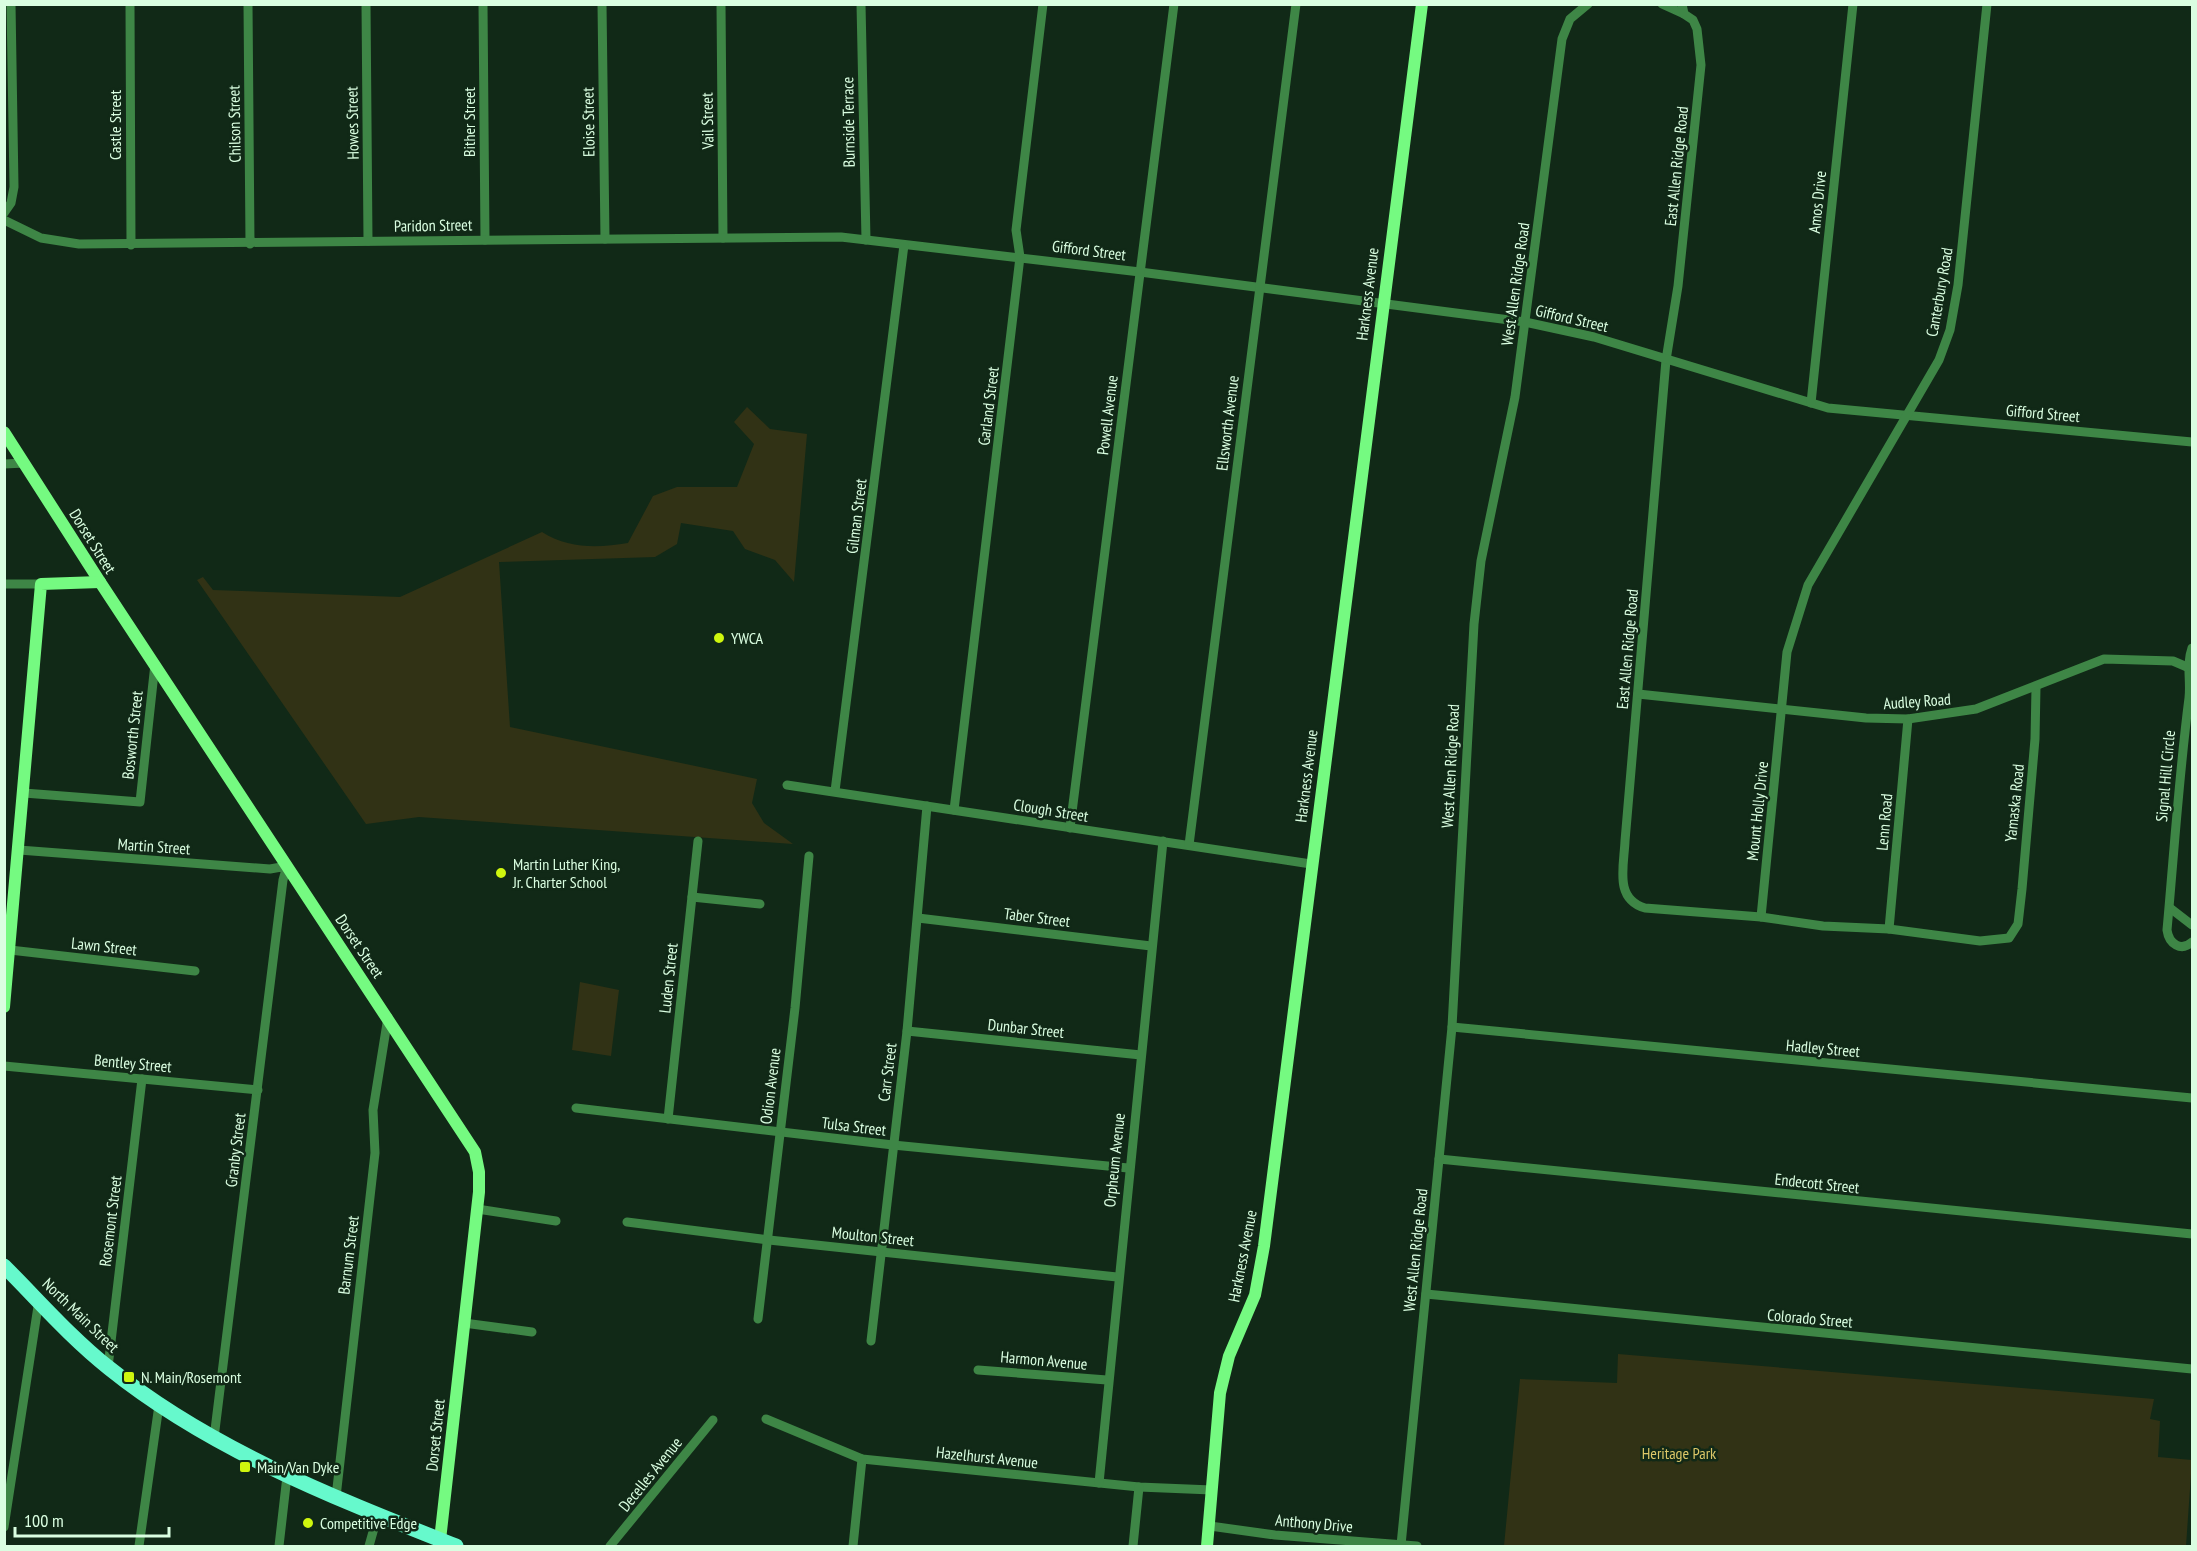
<svg xmlns="http://www.w3.org/2000/svg" width="2197" height="1551" viewBox="0 0 2197 1551" font-family="'PT Sans Narrow',sans-serif">
<style>
.green{fill:#313215}
.lines{fill:none;stroke-linecap:round;stroke-linejoin:round}
.street{stroke:#3e8646;stroke-width:9}
.secondary{stroke:#75fa81;stroke-width:12}
.primary{stroke:#66f9cc;stroke-width:15}
.poi-dot{fill:#cff60e;stroke:#112917;stroke-width:2}
.labels{text-anchor:middle;dominant-baseline:central;stroke-width:5;stroke-linejoin:round;paint-order:stroke}
.street-label{font-size:16px;fill:#dafee1;stroke:#112917}
.poi-label{font-size:16px;fill:#dafee1;stroke:#112917;text-anchor:start}
.park-label{font-size:16px;fill:#dcc768;stroke:#112917}
</style>
<rect width="100%" height="100%" fill="#112917"/>
<g class="green">
<path d="M747,407L770,429L807,434L794,582L775,560L745,549L733,531L681,523L677,544L655,557L499,562L510,727L757,779L752,803L764,823L793,844L419,817L366,824L197,580L203,577L213,590L400,597L542,532C569,549 598,548 628,543L653,496L677,487H737L754,444L734,422Z"/>
<polygon points="580,982 619,990 611,1056 572,1050"/>
<polygon points="1618,1354 2154,1399 2150,1419 2160,1421 2158,1457 2192,1460 2186,1546 1504,1546 1520,1379 1617,1383"/>
</g>
<g class="lines">
<g class="street">
<polyline points="130,4 131,245"/>
<polyline points="248,4 250,244"/>
<polyline points="366,4 368,241"/>
<polyline points="483,4 485,240"/>
<polyline points="602,4 605,239"/>
<polyline points="721,4 723,238"/>
<polyline points="861,4 866,240"/>
<polyline points="1662,4 1684,14"/>
<path d="M1682,4L1684,14L1693,20L1697,29L1701,65L1678,286L1666,360L1625,841C1624,866 1614,899 1645,908L1761,917L1823,926L1889,929L1980,941L2009,938L2018,924L2022,889L2035,739L2036,687"/>
<polyline points="4,213 11,203 14,187 11,4"/>
<polyline points="4,220 41,238 79,244 841,237 1140,272 1525,322 1594,337 1828,408 2192,442"/>
<polyline points="1811,403 1853,4"/>
<polyline points="4,464 25,463"/>
<polyline points="4,584 41,584"/>
<path d="M2192,648C2186,665 2191,680 2189,698C2179,775 2174,853 2167,930C2169,944 2181,952 2192,942"/>
<polyline points="1638,694 1866,718 1908,719 1976,709 2104,659 2173,661 2187,667"/>
<polyline points="787,785 1311,864"/>
<polyline points="835,791 904,245"/>
<polyline points="24,793 140,802 155,664"/>
<polyline points="954,810 1020,257 1016,230 1043,4"/>
<polyline points="1070,828 1174,4"/>
<polyline points="1189,845 1296,4"/>
<polyline points="19,850 270,869 287,866 283,880 214,1438"/>
<polyline points="692,897 760,904"/>
<polyline points="2170,908 2192,925"/>
<polyline points="1761,917 1787,652 1808,585 1939,360 1950,330 1958,285 1987,4"/>
<polyline points="918,918 1151,946"/>
<polyline points="1889,929 1908,719"/>
<polyline points="10,950 195,971"/>
<polyline points="1452,1027 2192,1098"/>
<polyline points="907,1031 1141,1055"/>
<polyline points="4,1066 258,1090"/>
<polyline points="576,1108 893,1145 1128,1168"/>
<polyline points="668,1119 698,841"/>
<polyline points="1439,1159 2192,1234"/>
<polyline points="477,1209 556,1221"/>
<polyline points="627,1222 769,1240 1117,1277"/>
<polyline points="1426,1294 2192,1369"/>
<polyline points="758,1319 795,1008 809,856"/>
<polyline points="464,1323 532,1332"/>
<polyline points="871,1341 907,1031 927,806"/>
<polyline points="108,1367 142,1079"/>
<polyline points="978,1370 1107,1380"/>
<polyline points="766,1419 862,1459 1139,1487 1212,1490"/>
<polyline points="1099,1483 1163,841"/>
<polyline points="336,1497 375,1153 373,1110 388,1017"/>
<polyline points="1210,1526 1275,1535 1417,1546"/>
<polyline points="4,1527 39,1300"/>
<polyline points="1401,1545 1452,1027 1474,624 1481,561 1515,397 1562,39 1570,19 1588,4"/>
<polyline points="139,1546 159,1405"/>
<polyline points="279,1546 287,1476"/>
<polyline points="369,1546 378,1514"/>
<polyline points="610,1546 713,1420"/>
<polyline points="853,1546 862,1459"/>
<polyline points="1133,1546 1139,1487"/>
</g>
<g class="secondary">
<polyline points="4,432 100,582 475,1152 479,1172 479,1192 440,1540"/>
<polyline points="4,1007 41,584 100,582"/>
<polyline points="1207,1546 1220,1393 1229,1356 1255,1295 1264,1246 1422,4"/>
</g>
<path class="primary" d="M4,1266C38,1300 71,1338 109,1368C211,1450 335,1498 456,1546"/>
</g>
<g class="poi-dot">
<circle cx="719" cy="638" r="6"/>
<circle cx="501" cy="873" r="6"/>
<rect x="123" y="1371" width="12" height="12" rx="3"/>
<rect x="239" y="1461" width="12" height="12" rx="3"/>
<circle cx="308" cy="1523" r="6"/>
</g>
<g class="labels">
<g class="street-label">
<text transform="translate(707 121) rotate(-91)">Vail Street</text>
<text transform="translate(469 122) rotate(-90)">Bither Street</text>
<text transform="translate(588 122) rotate(-91)">Eloise Street</text>
<text transform="translate(848 122) rotate(-91)">Burnside Terrace</text>
<text transform="translate(352 123) rotate(-91)">Howes Street</text>
<text transform="translate(234 124) rotate(-91)">Chilson Street</text>
<text transform="translate(115 125) rotate(-90)">Castle Street</text>
<text transform="translate(1676 166) rotate(-84)">East Allen Ridge Road</text>
<text transform="translate(1817 202) rotate(-84)">Amos Drive</text>
<text transform="translate(433 225) rotate(-1)">Paridon Street</text>
<text transform="translate(1089 250) rotate(7)">Gifford Street</text>
<text transform="translate(1515 284) rotate(-82)">West Allen Ridge Road</text>
<text transform="translate(1939 292) rotate(-80)">Canterbury Road</text>
<text transform="translate(1367 294) rotate(-83)">Harkness Avenue</text>
<text transform="translate(1572 318) rotate(13)">Gifford Street</text>
<text transform="translate(988 406) rotate(-83)">Garland Street</text>
<text transform="translate(2043 413) rotate(5)">Gifford Street</text>
<text transform="translate(1107 415) rotate(-83)">Powell Avenue</text>
<text transform="translate(1227 423) rotate(-83)">Ellsworth Avenue</text>
<text transform="translate(856 516) rotate(-83)">Gilman Street</text>
<text transform="translate(93 541) rotate(58)">Dorset Street</text>
<text transform="translate(1627 649) rotate(-85)">East Allen Ridge Road</text>
<text transform="translate(1917 701) rotate(-4)">Audley Road</text>
<text transform="translate(132 735) rotate(-84)">Bosworth Street</text>
<text transform="translate(1450 766) rotate(-87)">West Allen Ridge Road</text>
<text transform="translate(1306 776) rotate(-83)">Harkness Avenue</text>
<text transform="translate(2165 776) rotate(-85)">Signal Hill Circle</text>
<text transform="translate(2014 803) rotate(-84)">Yamaska Road</text>
<text transform="translate(1051 810) rotate(9)">Clough Street</text>
<text transform="translate(1757 811) rotate(-84)">Mount Holly Drive</text>
<text transform="translate(1884 822) rotate(-85)">Lenn Road</text>
<text transform="translate(154 846) rotate(4)">Martin Street</text>
<text transform="translate(1037 917) rotate(7)">Taber Street</text>
<text transform="translate(104 946) rotate(6)">Lawn Street</text>
<text transform="translate(360 946) rotate(56)">Dorset Street</text>
<text transform="translate(668 978) rotate(-84)">Luden Street</text>
<text transform="translate(1026 1028) rotate(6)">Dunbar Street</text>
<text transform="translate(1823 1048) rotate(5)">Hadley Street</text>
<text transform="translate(133 1063) rotate(5)">Bentley Street</text>
<text transform="translate(887 1072) rotate(-83)">Carr Street</text>
<text transform="translate(770 1086) rotate(-83)">Odion Avenue</text>
<text transform="translate(854 1126) rotate(7)">Tulsa Street</text>
<text transform="translate(235 1150) rotate(-83)">Granby Street</text>
<text transform="translate(1114 1160) rotate(-84)">Orpheum Avenue</text>
<text transform="translate(1817 1183) rotate(6)">Endecott Street</text>
<text transform="translate(110 1221) rotate(-83)">Rosemont Street</text>
<text transform="translate(873 1236) rotate(6)">Moulton Street</text>
<text transform="translate(1415 1250) rotate(-84)">West Allen Ridge Road</text>
<text transform="translate(348 1255) rotate(-83)">Barnum Street</text>
<text transform="translate(1242 1256) rotate(-79)">Harkness Avenue</text>
<text transform="translate(81 1315) rotate(44)">North Main Street</text>
<text transform="translate(1810 1318) rotate(5)">Colorado Street</text>
<text transform="translate(1044 1360) rotate(5)">Harmon Avenue</text>
<text transform="translate(435 1435) rotate(-84)">Dorset Street</text>
<text transform="translate(987 1457) rotate(6)">Hazelhurst Avenue</text>
<text transform="translate(650 1474) rotate(-51)">Decelles Avenue</text>
<text transform="translate(1314 1523) rotate(5)">Anthony Drive</text>
</g>
<g class="poi-label">
<text x="731" y="638">YWCA</text>
<text x="513" y="864">Martin Luther King,<tspan x="513" dy="18">Jr. Charter School</tspan></text>
<text x="141" y="1377">N. Main/Rosemont</text>
<text x="257" y="1467">Main/Van Dyke</text>
<text x="320" y="1523">Competitive Edge</text>
</g>
<g class="park-label">
<text x="1679" y="1453">Heritage Park</text>
</g>
</g>
<rect width="2197" height="1551" fill="none" stroke="#dafee1" stroke-width="12"/>
<path d="M15 1527v9h154v-9" fill="none" stroke="#dafee1" stroke-width="3"/>
<text x="24" y="1527" font-size="18" fill="#dafee1" stroke="#112917" stroke-width="4.5" paint-order="stroke">100 m</text>
</svg>
